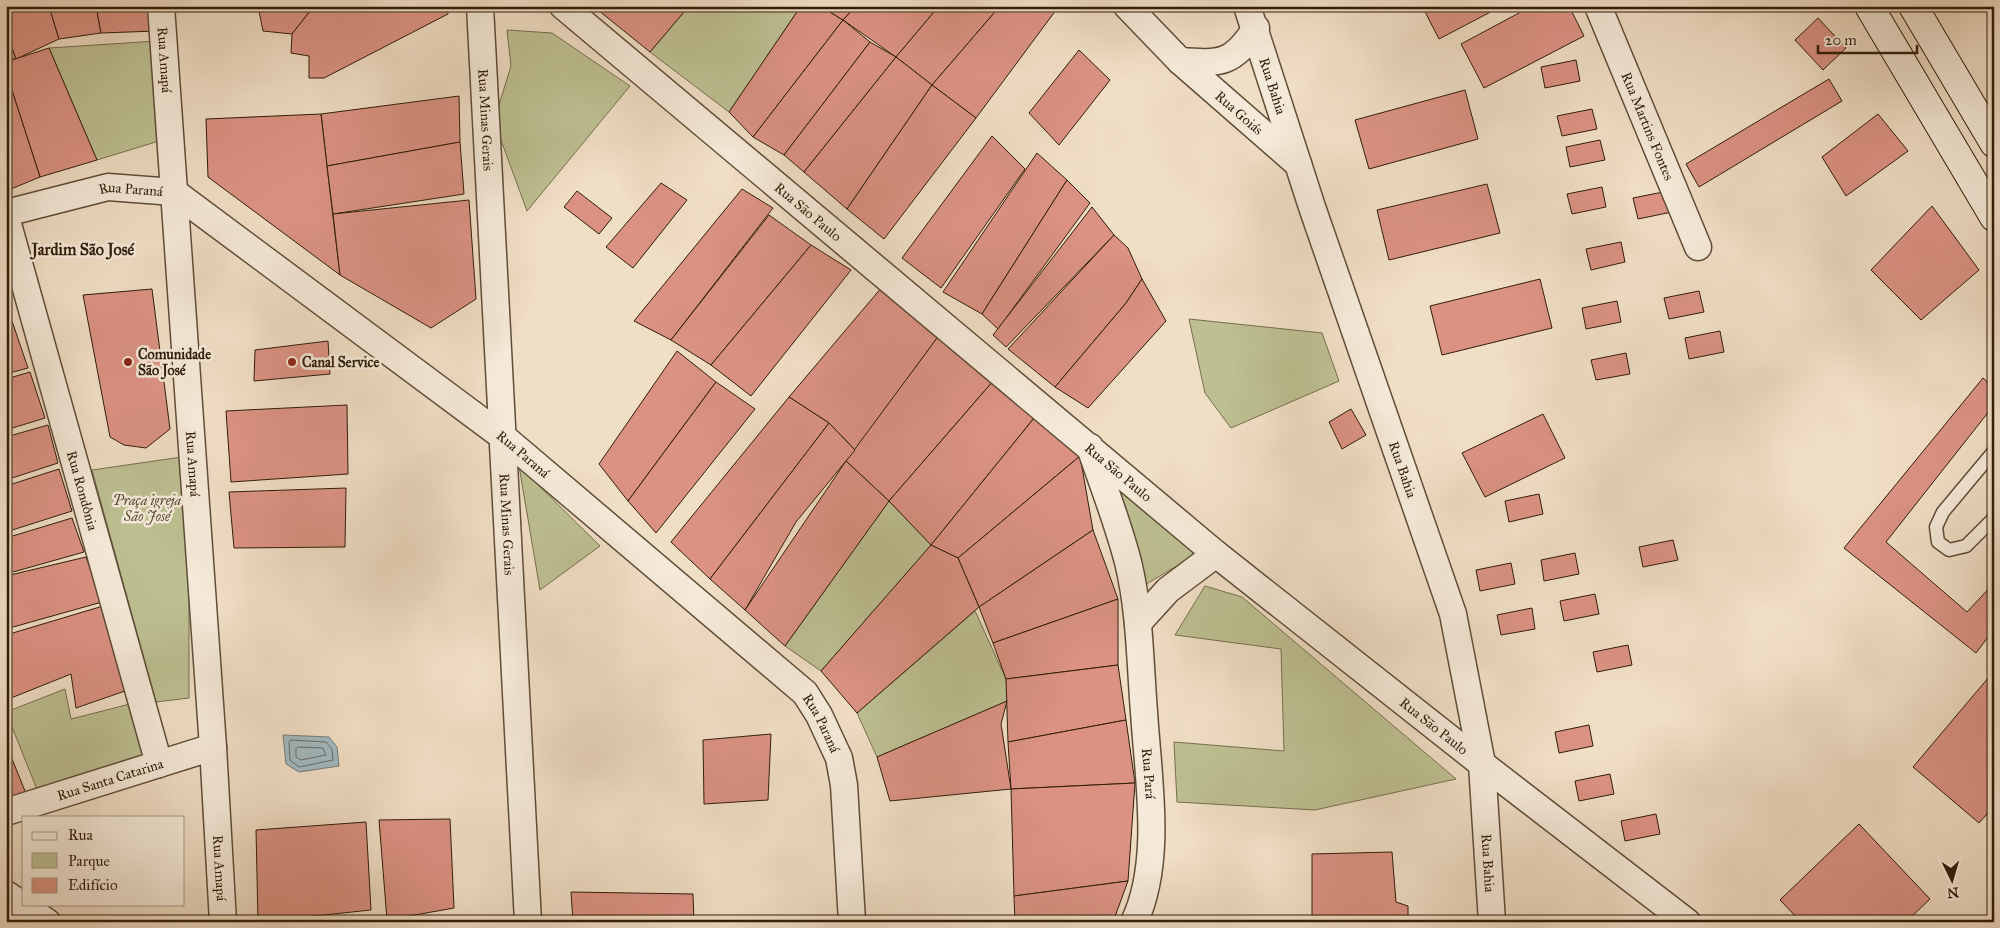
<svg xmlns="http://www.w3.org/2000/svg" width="2000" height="928" viewBox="0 0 2000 928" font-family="'IM FELL Great Primer',serif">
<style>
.green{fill:#bdc092;stroke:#766e4e}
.water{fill:#a1b9c0;stroke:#747b77}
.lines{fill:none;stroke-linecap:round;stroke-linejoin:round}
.shore{stroke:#686b64;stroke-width:1}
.building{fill:#db9283;stroke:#301d09}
.lane-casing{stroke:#604d38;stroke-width:15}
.street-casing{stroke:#604d38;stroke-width:29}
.secondary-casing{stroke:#301d09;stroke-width:30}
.lane{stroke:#f5ead9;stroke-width:12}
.street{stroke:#f5ead9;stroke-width:26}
.secondary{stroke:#f5ead9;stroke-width:28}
.poi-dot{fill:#8f2418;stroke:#f5ead9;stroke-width:2}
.labels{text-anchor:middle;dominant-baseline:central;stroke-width:5;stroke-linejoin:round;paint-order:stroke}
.street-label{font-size:14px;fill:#301d09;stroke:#f5ead9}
.poi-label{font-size:14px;font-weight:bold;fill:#301d09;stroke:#f5ead9;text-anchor:start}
.park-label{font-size:14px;font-style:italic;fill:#5a4e32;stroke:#f5ead9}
.quarter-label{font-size:16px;font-weight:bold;fill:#301d09;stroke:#f5ead9}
</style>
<rect width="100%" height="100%" fill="#f0dec5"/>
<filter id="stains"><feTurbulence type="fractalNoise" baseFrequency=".004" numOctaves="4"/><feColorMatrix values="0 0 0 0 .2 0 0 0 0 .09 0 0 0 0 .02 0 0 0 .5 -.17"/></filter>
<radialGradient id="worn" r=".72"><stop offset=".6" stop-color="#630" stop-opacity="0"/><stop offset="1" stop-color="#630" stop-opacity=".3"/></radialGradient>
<g class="green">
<polygon points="689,6 801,6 729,112 650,52"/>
<polygon points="507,30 552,33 630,86 527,211 494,121 511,66"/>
<polygon points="157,41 159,141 97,160 49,48"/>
<polygon points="1189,319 1322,333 1339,381 1231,428 1205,393"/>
<polygon points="189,456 189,698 156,702 92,470"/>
<polygon points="519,466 600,546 540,590"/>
<polygon points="1119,485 1200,552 1138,589"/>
<polygon points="889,501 931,545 821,671 785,646"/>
<polygon points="1205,586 1242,597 1456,779 1315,810 1177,802 1174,742 1284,751 1281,649 1175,635"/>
<polygon points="975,611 1006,679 1007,701 877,757 857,713"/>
<polygon points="65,689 71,719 130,704 145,759 38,792 6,712"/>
</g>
<polygon class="water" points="283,735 329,737 337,747 339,766 299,772 286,764"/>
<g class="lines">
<g class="shore">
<polygon points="291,740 326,742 332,749 333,760 299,767 290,760 289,743"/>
<polygon points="298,747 323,748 326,755 301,760 296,757 296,749"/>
</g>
</g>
<g class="building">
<polygon points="6,6 49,6 59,39 16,59 6,33"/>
<polygon points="49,6 96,6 101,33 59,39"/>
<polygon points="96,6 155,6 156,31 101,33"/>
<polygon points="258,6 314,6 292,34 263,31"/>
<polygon points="314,6 447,6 448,14 324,78 309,78 309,56 291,53 292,34"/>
<polygon points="593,6 689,6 650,52"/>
<polygon points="801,6 820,6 843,20 753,137 729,112"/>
<polygon points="820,6 856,6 843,20"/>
<polygon points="856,6 939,6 896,57 843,20"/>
<polygon points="939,6 1000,6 932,85 896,57"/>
<polygon points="1000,6 1059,6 976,118 932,85"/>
<polygon points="1422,6 1502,6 1439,39"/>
<polygon points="1532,6 1569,6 1584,36 1484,88 1461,44"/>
<polygon points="1818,18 1846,48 1823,70 1795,40"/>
<polygon points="843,20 870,42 784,155 753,137"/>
<polygon points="6,33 16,59 6,59"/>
<polygon points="870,42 896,57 804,172 784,155"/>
<polygon points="49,48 97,160 40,177 6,72 6,62"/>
<polygon points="1079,50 1110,80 1059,145 1029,113"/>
<polygon points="896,57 932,85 847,209 804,172"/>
<polygon points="1576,60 1580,81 1545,88 1541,67"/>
<polygon points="6,72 40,177 6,191"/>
<polygon points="1829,79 1842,101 1699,187 1686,164"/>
<polygon points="932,85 976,118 884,239 847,209"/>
<polygon points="1465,90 1478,139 1369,169 1355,120"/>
<polygon points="459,96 460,142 327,166 321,114"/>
<polygon points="1592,109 1597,129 1562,136 1557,116"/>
<polygon points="321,114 327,166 340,275 208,177 206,119"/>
<polygon points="1878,114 1908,151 1846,196 1822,157"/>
<polygon points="992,136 1025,169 941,288 902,258"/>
<polygon points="1600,140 1605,160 1570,167 1566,147"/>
<polygon points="460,142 464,194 333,214 327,166"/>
<polygon points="1037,153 1067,180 982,314 943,292"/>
<polygon points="1067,180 1090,203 998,329 982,314"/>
<polygon points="661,183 687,200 633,268 606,247"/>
<polygon points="1487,184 1500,233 1389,260 1377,210"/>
<polygon points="1602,187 1606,207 1572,214 1567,194"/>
<polygon points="742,189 773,208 671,340 634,321"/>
<polygon points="577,191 612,218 599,234 564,207"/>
<polygon points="1668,191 1672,212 1638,219 1633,198"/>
<polygon points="469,200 476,299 431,328 340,275 333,214"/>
<polygon points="1932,206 1979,270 1921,320 1871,270"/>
<polygon points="1092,207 1114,235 1006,347 993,335"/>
<polygon points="769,215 811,245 711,365 671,340"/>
<polygon points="1114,235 1128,248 1142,279 1126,303 1055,387 1008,349"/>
<polygon points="1621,242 1625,262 1591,270 1586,249"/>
<polygon points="811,245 851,270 751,396 711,365"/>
<polygon points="1142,279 1166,321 1088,408 1055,387 1126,303"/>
<polygon points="1540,279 1552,328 1442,355 1430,306"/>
<polygon points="882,287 940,334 855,450 829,423 789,397"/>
<polygon points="152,289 170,429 146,448 124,445 110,437 83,295"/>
<polygon points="1699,291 1704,312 1669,319 1664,298"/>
<polygon points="1617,301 1621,322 1586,329 1582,308"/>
<polygon points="12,321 28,368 6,374 6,323"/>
<polygon points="1720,331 1724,352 1689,359 1685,338"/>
<polygon points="940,334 994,380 889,501 846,461"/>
<polygon points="328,341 330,374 254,381 255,350"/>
<polygon points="677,351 716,382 628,501 599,464"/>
<polygon points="1626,353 1630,374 1596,380 1591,360"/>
<polygon points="30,372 45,418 6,430 6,379"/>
<polygon points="1983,378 1994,388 1994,405 1886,542 1967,612 1994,583 1994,629 1976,653 1844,548"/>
<polygon points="994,380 1039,412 931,545 889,501"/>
<polygon points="716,382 755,409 656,533 628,501"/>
<polygon points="789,397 829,423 710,579 671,542"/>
<polygon points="347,405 348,474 231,482 226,411"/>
<polygon points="1351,409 1366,435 1342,449 1329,422"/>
<polygon points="1039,412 1080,456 958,558 931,545"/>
<polygon points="1543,414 1565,458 1485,497 1462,453"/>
<polygon points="829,423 855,450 796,522 745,610 710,579"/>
<polygon points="48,425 58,463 6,480 6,437"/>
<polygon points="1080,456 1093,530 979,607 958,558"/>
<polygon points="846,461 889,501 785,646 745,610"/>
<polygon points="59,469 72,511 6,532 6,486"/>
<polygon points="346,488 345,547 234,548 229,492"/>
<polygon points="1539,494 1543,514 1509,522 1505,501"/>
<polygon points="72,518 84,552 6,574 6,538"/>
<polygon points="1093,530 1118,599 993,643 979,607"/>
<polygon points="1673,540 1678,560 1643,567 1639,547"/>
<polygon points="931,545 958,558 979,607 857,713 821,671"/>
<polygon points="1575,553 1579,574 1544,581 1541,560"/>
<polygon points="86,557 102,602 6,629 6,576"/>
<polygon points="1511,563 1515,584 1480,591 1476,570"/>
<polygon points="1595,594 1599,614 1564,621 1560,601"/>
<polygon points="1118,599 1118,665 1006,679 993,643"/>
<polygon points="103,606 128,690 76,708 71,674 6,700 6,635"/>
<polygon points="1532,608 1535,629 1501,635 1497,615"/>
<polygon points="1628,645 1632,665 1597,672 1593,652"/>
<polygon points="1118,665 1126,720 1008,742 1006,679"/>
<polygon points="1994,671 1994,806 1979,823 1913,767"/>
<polygon points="1007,701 1001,724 1011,789 890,801 877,757"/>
<polygon points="1126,720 1135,783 1011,789 1008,742"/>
<polygon points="1589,725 1593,746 1559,753 1555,732"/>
<polygon points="771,734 768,800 704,804 703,740"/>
<polygon points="6,744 27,796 6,802"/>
<polygon points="1610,774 1614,794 1579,801 1575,781"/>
<polygon points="1135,783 1128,881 1014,896 1011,789"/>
<polygon points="1656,814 1660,834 1625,841 1621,821"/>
<polygon points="450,819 454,908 387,920 379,820"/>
<polygon points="366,822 371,910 258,922 256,830"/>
<polygon points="1859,824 1930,899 1906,922 1801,922 1780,900"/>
<polygon points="1392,852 1396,902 1408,906 1408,922 1312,922 1312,854"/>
<polygon points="1128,881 1113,922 1015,922 1014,896"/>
<polygon points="571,892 693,894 694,922 573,922"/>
</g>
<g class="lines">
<defs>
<polyline id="lane" points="1994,451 1943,512 1936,527 1938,542 1949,550 1966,546 1994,518"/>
<g id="street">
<path id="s1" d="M161,6L213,747L223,922"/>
<path id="s2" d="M480,6L528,922"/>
<path id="s3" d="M563,6L1216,554L1482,764L1687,922"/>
<path id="s4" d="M1127,6L1180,61L1298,164"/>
<path id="s5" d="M1247,6L1312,207L1453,614L1482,764L1492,922"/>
<path id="s6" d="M1598,6L1698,247"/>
<path d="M1180,61C1221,64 1233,64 1256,28"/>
<path id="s7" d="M6,213L108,187L174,192L502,436L805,693L819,715L839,758L844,785L852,922"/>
<path id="s8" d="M6,217L159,764"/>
<path id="s9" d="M1090,447C1103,485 1118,523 1128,562C1140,611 1140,662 1144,712C1148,777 1163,862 1134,922"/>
<polyline points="1138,623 1168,590 1216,554"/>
<path id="s10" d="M6,812L213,747"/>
<polyline points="6,894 47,922"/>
</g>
<g id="secondary">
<polyline points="1869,6 1994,217"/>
<polyline points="1913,6 1994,143"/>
</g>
</defs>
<use href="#lane" class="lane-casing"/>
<use href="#street" class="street-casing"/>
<use href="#secondary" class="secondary-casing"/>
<use href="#lane" class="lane"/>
<use href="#street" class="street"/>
<use href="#secondary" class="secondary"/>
</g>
<g class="poi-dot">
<circle cx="128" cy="362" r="5"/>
<circle cx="292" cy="362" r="5"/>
</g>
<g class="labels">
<g class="street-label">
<text stroke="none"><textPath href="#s1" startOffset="54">Rua Amapá</textPath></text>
<text stroke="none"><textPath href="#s5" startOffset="84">Rua Bahia</textPath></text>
<text stroke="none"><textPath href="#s4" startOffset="155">Rua Goiás</textPath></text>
<text stroke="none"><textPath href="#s2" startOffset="114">Rua Minas Gerais</textPath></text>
<text stroke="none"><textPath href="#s6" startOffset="130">Rua Martins Fontes</textPath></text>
<text stroke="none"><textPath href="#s7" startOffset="128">Rua Paraná</textPath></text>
<text stroke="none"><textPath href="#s3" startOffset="320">Rua São Paulo</textPath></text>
<text stroke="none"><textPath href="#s7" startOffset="608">Rua Paraná</textPath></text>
<text stroke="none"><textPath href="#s1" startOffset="459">Rua Amapá</textPath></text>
<text stroke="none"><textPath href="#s5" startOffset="489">Rua Bahia</textPath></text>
<text stroke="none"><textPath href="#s3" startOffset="725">Rua São Paulo</textPath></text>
<text stroke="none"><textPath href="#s8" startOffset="284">Rua Rondônia</textPath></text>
<text stroke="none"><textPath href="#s2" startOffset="519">Rua Minas Gerais</textPath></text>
<text stroke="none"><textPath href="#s7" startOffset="1012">Rua Paraná</textPath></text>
<text stroke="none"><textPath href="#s3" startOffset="1130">Rua São Paulo</textPath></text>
<text stroke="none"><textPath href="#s9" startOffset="334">Rua Pará</textPath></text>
<text stroke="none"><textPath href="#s10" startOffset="109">Rua Santa Catarina</textPath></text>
<text stroke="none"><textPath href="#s5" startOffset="894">Rua Bahia</textPath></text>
<text stroke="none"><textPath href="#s1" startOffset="864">Rua Amapá</textPath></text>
</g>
<g class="poi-label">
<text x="138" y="354">Comunidade<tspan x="138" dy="16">São José</tspan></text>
<text x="302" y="362">Canal Service</text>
</g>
<g class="park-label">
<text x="147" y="500">Praça igreja<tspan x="147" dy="16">São José</tspan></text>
</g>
<g class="quarter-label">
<text x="83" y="249">Jardim São José</text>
</g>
</g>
<rect width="2000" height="928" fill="none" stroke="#f0dec5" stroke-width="25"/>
<rect x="8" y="8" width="1985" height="913" fill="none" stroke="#301d09" stroke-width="2.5"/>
<rect x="12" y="12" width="1975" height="903" fill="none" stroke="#301d09"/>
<rect x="22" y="816" width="162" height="90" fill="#f5ead9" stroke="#a69886"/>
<rect x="32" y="832" width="25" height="8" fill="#f5ead9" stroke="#a69886"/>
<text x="68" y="840" font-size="15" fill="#301d09">Rua</text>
<rect x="32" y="853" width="25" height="15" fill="#bdc092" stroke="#a69886"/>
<text x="68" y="866" font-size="15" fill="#301d09">Parque</text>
<rect x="32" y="878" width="25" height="15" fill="#db9283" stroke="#a69886"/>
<text x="68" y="890" font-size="15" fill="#301d09">Edifício</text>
<g transform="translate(1952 880) rotate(175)" stroke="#f5ead9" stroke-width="4" paint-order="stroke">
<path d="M0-4L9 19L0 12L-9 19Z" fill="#301d09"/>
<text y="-8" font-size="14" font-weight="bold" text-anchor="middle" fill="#301d09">N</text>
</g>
<path d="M1818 45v8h99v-8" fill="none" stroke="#301d09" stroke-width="2.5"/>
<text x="1825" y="45" font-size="15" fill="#301d09" stroke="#f5ead9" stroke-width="4" paint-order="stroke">20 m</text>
<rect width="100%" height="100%" filter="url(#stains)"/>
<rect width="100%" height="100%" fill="url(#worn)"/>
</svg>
